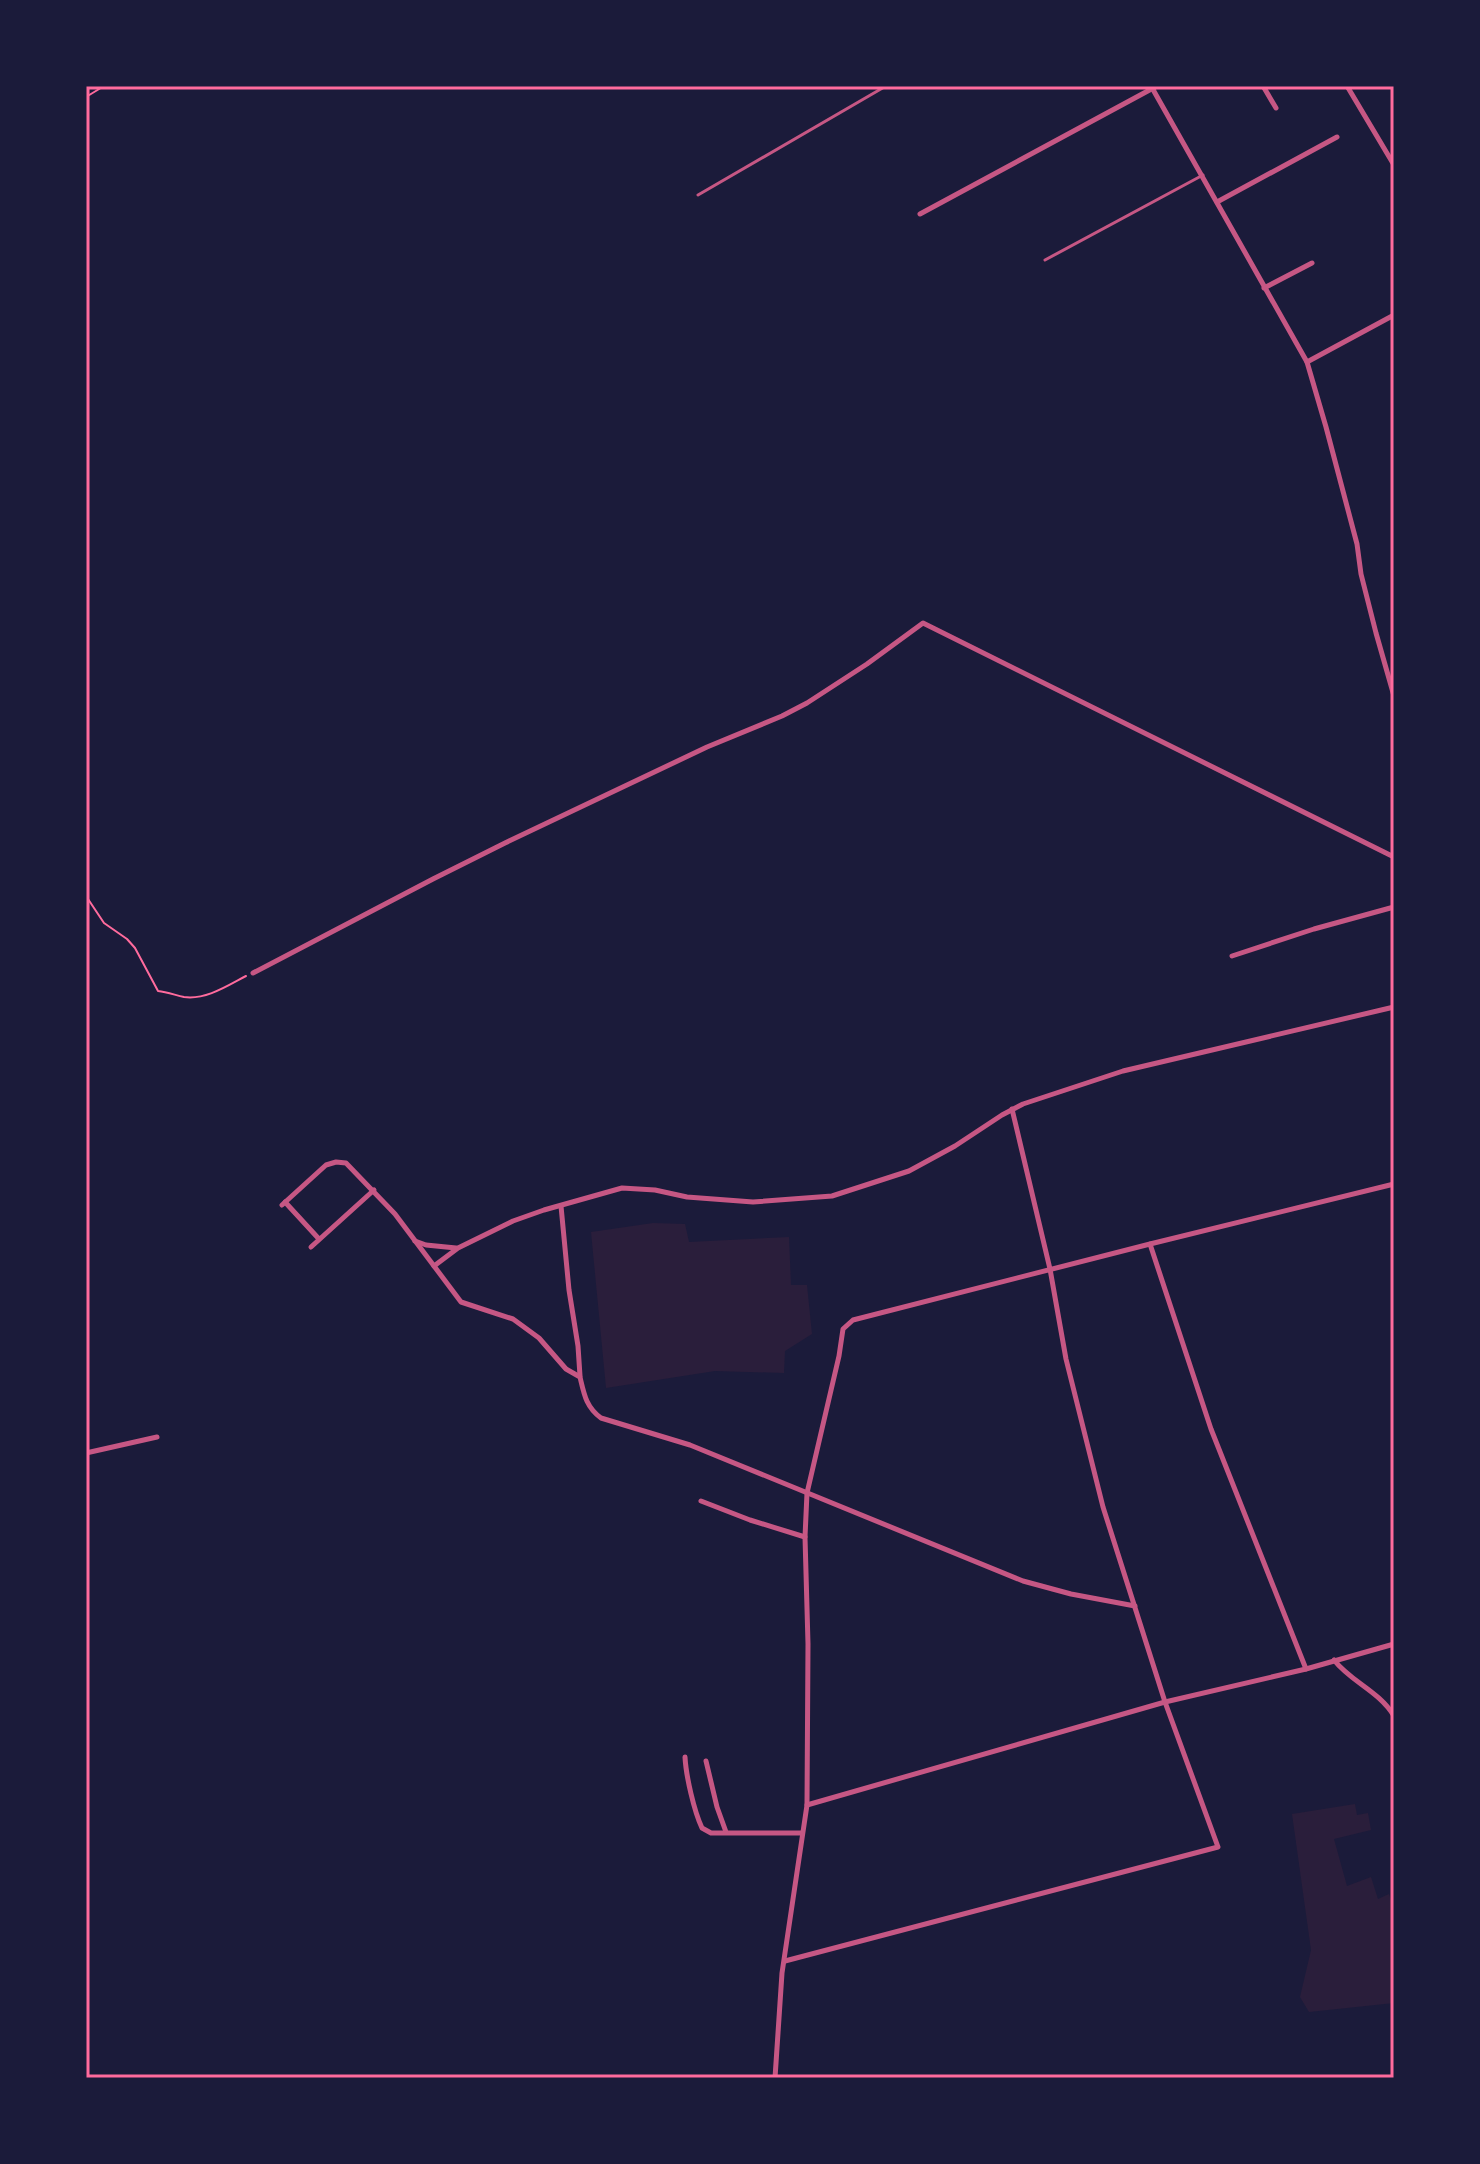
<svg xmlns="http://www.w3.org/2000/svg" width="1480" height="2164" viewBox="0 0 1480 2164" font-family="'Libre Baskerville',serif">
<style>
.green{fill:#2a1e3b}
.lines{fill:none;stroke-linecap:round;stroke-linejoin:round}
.path{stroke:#ff6b9d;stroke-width:2}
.service{stroke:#c65784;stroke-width:3}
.minor{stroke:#c65784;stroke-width:5}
.neatline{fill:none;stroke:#ff6b9d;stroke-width:3}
</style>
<rect width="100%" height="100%" fill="#1b1b3a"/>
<g class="green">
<polygon points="653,1223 685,1224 689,1242 789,1237 791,1285 807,1285 812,1334 785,1351 784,1373 715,1371 606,1388 591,1232"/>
<polygon points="1355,1804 1357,1815 1368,1813 1371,1830 1334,1839 1347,1886 1371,1877 1378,1899 1389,1894 1392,1903 1394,1903 1394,2003 1309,2012 1300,1997 1311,1950 1292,1814"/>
</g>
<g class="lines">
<g class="path">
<polyline points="86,97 104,86"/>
<path d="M86,896L104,923L127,939L135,948L158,991C167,992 175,995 184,997C206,1000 227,986 246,976"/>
</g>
<g class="service">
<polyline points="698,195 886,86"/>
<polyline points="1045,260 1203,175"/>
</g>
<g class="minor">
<polyline points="1151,86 1307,362 1326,427 1357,544 1361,574 1376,633 1394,696"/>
<polyline points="1263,86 1276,108"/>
<polyline points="1347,86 1394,165"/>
<polyline points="1217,202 1337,137"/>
<polyline points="920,214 1157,86"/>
<polyline points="1264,288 1312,263"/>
<polyline points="1307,362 1394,315"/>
<polyline points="1232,956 1314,929 1394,907"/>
<polyline points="253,973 433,879 505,843 707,747 782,716 807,703 867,664 923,623 1394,857"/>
<polyline points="285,1202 319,1239"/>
<path d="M282,1205L326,1165L336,1162L346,1163L395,1214L461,1302L513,1319L539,1338L566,1369L580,1377C584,1394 586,1407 601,1418L690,1445L1023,1581L1071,1594L1135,1606"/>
<polyline points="561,1206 569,1290 578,1346 580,1376"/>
<polyline points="415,1241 426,1245 456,1248"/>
<polyline points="1150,1244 1211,1429 1306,1669"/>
<polyline points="311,1247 374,1190"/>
<polyline points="434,1266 458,1248 513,1221 544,1210 622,1188 655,1190 687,1197 753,1202 832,1196 909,1171 955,1146 1002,1115 1023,1104 1123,1071 1394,1007"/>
<polyline points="86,1453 157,1437"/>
<polyline points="701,1501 750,1520 805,1537"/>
<path d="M1334,1660C1351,1682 1379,1691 1394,1716"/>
<path d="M685,1757C686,1776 694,1811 702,1828L711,1833H802"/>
<polyline points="706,1761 717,1807 726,1832"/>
<polyline points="807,1805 1165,1702 1306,1669 1394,1644"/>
<polyline points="785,1961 1218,1847 1165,1702 1103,1507 1066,1359 1050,1269 1012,1109"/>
<polyline points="775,2078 782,1973 807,1805 808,1644 805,1537 807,1493 839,1356 843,1329 853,1320 1150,1244 1394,1184"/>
</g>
</g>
<rect width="1480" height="2164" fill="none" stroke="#1b1b3a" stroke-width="176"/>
<rect x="88" y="88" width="1304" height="1988" class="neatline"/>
</svg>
